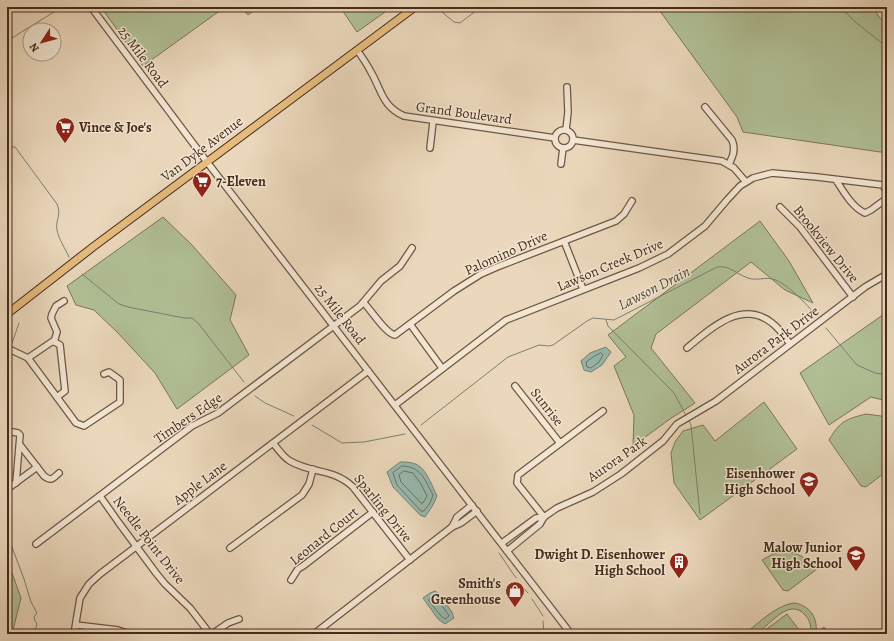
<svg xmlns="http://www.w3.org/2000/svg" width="894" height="641" viewBox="0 0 894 641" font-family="Alegreya,serif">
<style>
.green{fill:#b1c096;stroke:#7c7659}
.water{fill:#98baaf;stroke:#778174}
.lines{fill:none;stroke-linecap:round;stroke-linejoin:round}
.shore{stroke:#6f7266;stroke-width:1}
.stream{stroke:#778174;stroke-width:1}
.minor-casing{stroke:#6f5644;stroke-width:8}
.major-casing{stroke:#462b1c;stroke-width:9}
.minor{stroke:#f2e6d3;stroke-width:5.5}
.major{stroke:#e6bc7e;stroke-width:7}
.labels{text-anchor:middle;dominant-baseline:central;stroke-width:3;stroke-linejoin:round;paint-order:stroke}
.street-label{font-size:14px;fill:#462b1c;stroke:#f2e6d3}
.poi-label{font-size:14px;font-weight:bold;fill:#462b1c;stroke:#f2e6d3;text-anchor:end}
.water-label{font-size:15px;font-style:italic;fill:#564839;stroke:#f2e6d3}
</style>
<rect width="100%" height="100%" fill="#ebd8bc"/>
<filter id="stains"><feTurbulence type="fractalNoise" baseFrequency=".005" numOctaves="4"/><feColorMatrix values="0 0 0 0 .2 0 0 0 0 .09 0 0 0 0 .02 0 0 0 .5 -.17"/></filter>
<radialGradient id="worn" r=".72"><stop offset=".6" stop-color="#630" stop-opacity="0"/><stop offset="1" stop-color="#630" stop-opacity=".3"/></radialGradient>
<g class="green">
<polygon points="101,7 225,7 143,66"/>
<polygon points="241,7 259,7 248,15"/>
<polygon points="340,7 392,7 357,32"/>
<polygon points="657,7 872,7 887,27 887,153 743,132 737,117"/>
<polygon points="163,217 192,245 236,295 230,320 249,355 177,409 155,373 118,333 94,310 76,305 67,286"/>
<polygon points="760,221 789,261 813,303 785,290 751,262 656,334 651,348 695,403 670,419 633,446 634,415 614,366 626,357 608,335"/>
<polygon points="887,312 887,401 871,397 829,425 800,373"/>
<polygon points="764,402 797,449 700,520 674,483 671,453 675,442 683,431 703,425 715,441"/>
<path d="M866,414L881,416L887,419V471L866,487L861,486L829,440C840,421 846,419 866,414Z"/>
<path d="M784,551C800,553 805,558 817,569L788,591L783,590L762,560L773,554Z"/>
<polygon points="7,559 21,598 12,634 7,634"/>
<path d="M795,603C810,606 818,618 816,633L824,627L828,631L825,634H810C811,628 811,622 806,616C788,594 768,630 754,634C751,635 747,634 744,634C758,624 777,604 795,603Z"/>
<polygon points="787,614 802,634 760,634"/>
</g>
<g class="water">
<polygon points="606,347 611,352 602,365 591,372 584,370 581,361 590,353"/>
<path d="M400,462C406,462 414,462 419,466C427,471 433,488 437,496L433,505L425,517L420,515L393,487L387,472Z"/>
<polygon points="435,591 438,593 452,612 454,618 445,624 438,619 423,598 430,593"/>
</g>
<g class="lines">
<g class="shore">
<polygon points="601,353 603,355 599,362 591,368 587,367 586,362 593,357"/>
<path d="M402,466C421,466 425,480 433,495L430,503L424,511H421L397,485L393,473Z"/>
<polygon points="404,471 413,473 421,484 427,496 423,503 421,503 401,482 399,475"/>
<polygon points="433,596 435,596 448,614 449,616 445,619 441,616 429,601 429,599"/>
</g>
<g class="stream">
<polyline points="436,7 454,22 460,23 481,7"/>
<polyline points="841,7 854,21 887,47"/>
<polyline points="7,41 62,7"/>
<path d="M7,147H15L57,204C62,215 55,220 57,230C59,240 65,248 69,257"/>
<polyline points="82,274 119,304 128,307 184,318 192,318 198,323 244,382"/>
<polyline points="606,320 608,326 674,393 687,417"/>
<polyline points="826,328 857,365 875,373 887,375"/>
<polyline points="11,346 19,323"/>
<polyline points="7,355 8,352"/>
<polyline points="255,396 265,403 294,416"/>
<polyline points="688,419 691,425 700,514"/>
<polyline points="312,425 342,443 364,442 405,434"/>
<path d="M421,425L508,357L539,345L549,346L553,345L587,321L593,318L614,320L717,267C730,265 736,274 748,278C756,281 765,277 773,279C787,283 806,304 816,315"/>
<polyline points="7,534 24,579 31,602 37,613 34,617 35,621 37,624 34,634"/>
<polyline points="499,553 516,578"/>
<polyline points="519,583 528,593"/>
<polyline points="532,599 543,616"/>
<polyline points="543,621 544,634"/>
</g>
<defs>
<g id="minor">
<polyline points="91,7 207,162 571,634"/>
<path d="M357,50C362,57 367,64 371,72C382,91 382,106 404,116L555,138"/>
<path d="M705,107L732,140C736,149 733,156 729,164"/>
<polyline points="566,130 568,112 567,87"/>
<circle cx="564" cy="139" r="9"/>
<polyline points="573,140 722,161 734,168 746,182"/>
<polyline points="430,148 433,122"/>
<polyline points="561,164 563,148"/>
<polyline points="780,207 800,227 853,297"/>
<polyline points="564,241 583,289"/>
<path d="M364,303C371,310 386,334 395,335L454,291L481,274L497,267L616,221L624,214L632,201"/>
<polyline points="410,324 442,368"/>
<polyline points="54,342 57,332 51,318 52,314 56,306 64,301"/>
<polyline points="7,348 28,358 76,423 84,426 120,402 120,380 109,372 104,374"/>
<path d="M687,348C711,328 742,299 772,323C779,328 785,337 790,344"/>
<polyline points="28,358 53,341 60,345 65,391 57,397"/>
<polyline points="515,386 560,443"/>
<path d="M395,405L506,320L639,268L668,254L705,226L727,200L740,186L753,178L772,173L817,177L883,185L887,193L886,199L871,210L865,213C852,207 843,191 836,180"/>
<polyline points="7,431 18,433 20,435 16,483"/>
<path d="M273,443C278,449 283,457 290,461C312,474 333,468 353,487L410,560"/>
<path d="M20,445L44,476C52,482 53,478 59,473"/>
<polyline points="7,488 10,487 37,467"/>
<polyline points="100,496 119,523 156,573 165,584 190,608 210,634"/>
<polyline points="544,517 517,483 518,475 603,411"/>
<polyline points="452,527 457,517 472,505"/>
<polyline points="502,543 536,518 544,517 557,508 593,492 621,474 663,441 677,424 716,401 865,287 887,274"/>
<polyline points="36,544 192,426 218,413 360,306 381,281 400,266 412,248"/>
<polyline points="230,548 302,495 309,484 313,469"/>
<polyline points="507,551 540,524 544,517"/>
<polyline points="291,580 298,569 303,566 373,512"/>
<polyline points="76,625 118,630 129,634"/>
<polyline points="74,634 80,598 89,584 100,574 368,371"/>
<polyline points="212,634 228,623 239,619"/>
<polyline points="314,634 452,527 461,523 477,511"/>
</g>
<polyline id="major" points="7,314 93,247 415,7"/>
</defs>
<use href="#minor" class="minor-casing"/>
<use href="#major" class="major-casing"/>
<use href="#minor" class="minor"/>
<use href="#major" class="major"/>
</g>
<defs>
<symbol id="supermarket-pin" viewBox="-11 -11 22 30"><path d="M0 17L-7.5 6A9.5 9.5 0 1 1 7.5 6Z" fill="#8f2418" stroke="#f2e6d3"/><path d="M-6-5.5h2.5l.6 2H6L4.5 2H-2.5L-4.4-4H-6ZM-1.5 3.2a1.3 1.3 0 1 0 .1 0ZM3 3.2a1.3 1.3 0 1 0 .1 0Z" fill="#fff"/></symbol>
<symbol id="school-pin" viewBox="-11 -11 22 30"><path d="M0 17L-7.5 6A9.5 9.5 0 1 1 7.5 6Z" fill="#8f2418" stroke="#f2e6d3"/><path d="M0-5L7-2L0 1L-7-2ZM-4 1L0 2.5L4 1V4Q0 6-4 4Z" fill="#fff"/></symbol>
<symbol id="building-pin" viewBox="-11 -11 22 30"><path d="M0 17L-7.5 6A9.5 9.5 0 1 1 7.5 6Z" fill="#8f2418" stroke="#f2e6d3"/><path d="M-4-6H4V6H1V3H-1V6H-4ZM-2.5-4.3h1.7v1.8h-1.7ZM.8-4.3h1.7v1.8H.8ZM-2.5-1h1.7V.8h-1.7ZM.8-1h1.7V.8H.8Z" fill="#fff"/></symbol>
<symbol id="shop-pin" viewBox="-11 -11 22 30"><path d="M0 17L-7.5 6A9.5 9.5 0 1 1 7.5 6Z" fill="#8f2418" stroke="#f2e6d3"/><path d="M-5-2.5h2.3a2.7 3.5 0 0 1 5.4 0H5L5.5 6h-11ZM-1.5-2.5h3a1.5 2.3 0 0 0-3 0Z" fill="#fff"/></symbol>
</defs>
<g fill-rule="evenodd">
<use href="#supermarket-pin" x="54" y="116" width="22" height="30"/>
<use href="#supermarket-pin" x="191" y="170" width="22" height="30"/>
<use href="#school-pin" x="798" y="470" width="22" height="30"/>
<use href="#school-pin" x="845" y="544" width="22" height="30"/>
<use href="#building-pin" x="668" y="551" width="22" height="30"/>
<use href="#shop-pin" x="504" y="580" width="22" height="30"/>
</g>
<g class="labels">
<g class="street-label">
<text transform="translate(143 57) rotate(53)">25 Mile Road</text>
<text transform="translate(464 113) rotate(8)">Grand Boulevard</text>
<text transform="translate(202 149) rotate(-37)">Van Dyke Avenue</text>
<text transform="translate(826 244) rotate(51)">Brookview Drive</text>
<text transform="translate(506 253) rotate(-24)">Palomino Drive</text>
<text transform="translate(610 265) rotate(-23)">Lawson Creek Drive</text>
<text transform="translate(340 314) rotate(52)">25 Mile Road</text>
<text transform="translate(776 340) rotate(-37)">Aurora Park Drive</text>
<text transform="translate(547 407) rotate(52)">Sunrise</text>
<text transform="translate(188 418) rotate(-34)">Timbers Edge</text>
<text transform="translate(617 459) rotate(-35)">Aurora Park</text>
<text transform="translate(200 483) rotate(-37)">Apple Lane</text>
<text transform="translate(383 508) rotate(51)">Sparling Drive</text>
<text transform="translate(324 536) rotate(-39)">Leonard Court</text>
<text transform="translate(149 540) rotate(52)">Needle Point Drive</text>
</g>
<g class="poi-label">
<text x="79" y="127" text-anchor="start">Vince &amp; Joe's</text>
<text x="216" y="181" text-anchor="start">7-Eleven</text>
<text x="795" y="473">Eisenhower<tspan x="795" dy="16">High School</tspan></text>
<text x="842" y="547">Malow Junior<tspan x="842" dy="16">High School</tspan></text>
<text x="665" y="554">Dwight D. Eisenhower<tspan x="665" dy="16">High School</tspan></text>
<text x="501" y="583">Smith's<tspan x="501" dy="16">Greenhouse</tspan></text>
</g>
<g class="water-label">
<text transform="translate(654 288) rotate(-27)">Lawson Drain</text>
</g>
</g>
<rect width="894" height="641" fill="none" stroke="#ebd8bc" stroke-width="24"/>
<rect x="8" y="8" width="878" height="625" fill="none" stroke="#462b1c" stroke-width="2"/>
<rect x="12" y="12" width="870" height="617" fill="none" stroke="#462b1c"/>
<g transform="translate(42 42) rotate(234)"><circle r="19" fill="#f2e6d3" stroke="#ad9b8a"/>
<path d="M0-3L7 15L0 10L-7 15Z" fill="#8f2418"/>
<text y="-6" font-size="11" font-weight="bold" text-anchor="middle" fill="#462b1c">N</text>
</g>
<rect width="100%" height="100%" filter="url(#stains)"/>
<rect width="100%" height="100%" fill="url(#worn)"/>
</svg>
